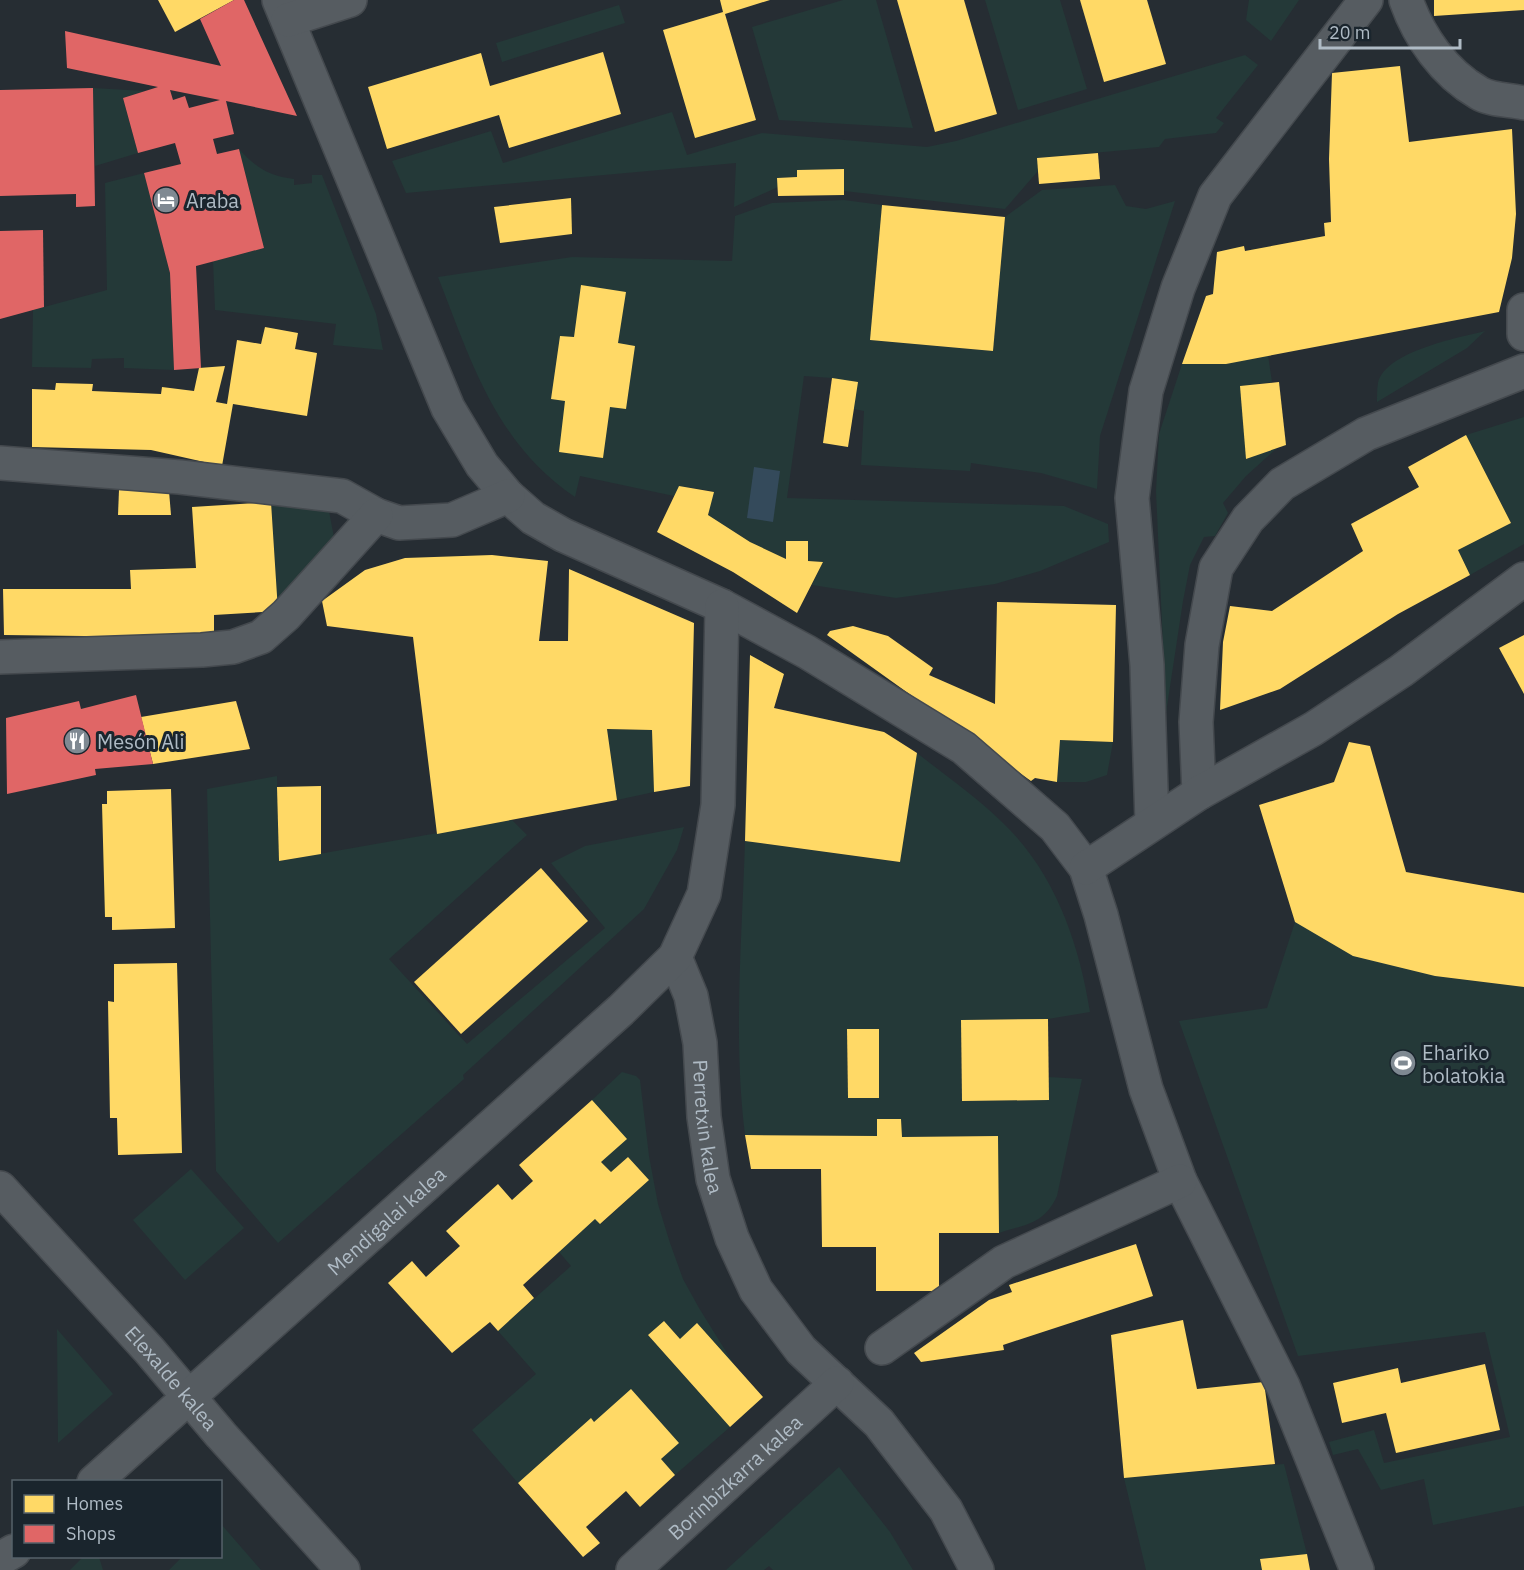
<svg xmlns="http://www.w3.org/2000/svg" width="1524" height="1570" viewBox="0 0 1524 1570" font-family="'IBM Plex Sans',sans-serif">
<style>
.green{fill:#243938;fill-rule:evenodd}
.water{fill:#344a5b}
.homes{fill:#ffd966}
.shops{fill:#e06666;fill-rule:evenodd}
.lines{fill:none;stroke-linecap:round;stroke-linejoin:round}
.minor-casing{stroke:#44494e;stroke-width:36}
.minor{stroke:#565c61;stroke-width:33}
.labels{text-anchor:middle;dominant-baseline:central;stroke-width:6;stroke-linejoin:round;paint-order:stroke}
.poi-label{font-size:20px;fill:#afbbc5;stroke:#1a252d;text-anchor:start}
.street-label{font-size:20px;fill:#afbbc5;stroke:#1a252d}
</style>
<rect width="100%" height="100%" fill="#262d33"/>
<g class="green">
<polygon points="843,0 876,0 913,128 779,120 752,27"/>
<polygon points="985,0 1060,0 1087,89 1018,110"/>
<polygon points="1249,0 1299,0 1271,41 1246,20"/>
<polygon points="619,5 625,23 502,62 496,43"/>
<polygon points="1245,55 1258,65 1216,118 1224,123 1216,133 1165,139 1159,147 1037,158 1038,171 1005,209 844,191 843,169 798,170 797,177 777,178 778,187 734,207 736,163 406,193 392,161 491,131 503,163 672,112 687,155 762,133 927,147 956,141"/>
<polygon points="93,88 145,91 123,98 138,153 95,166"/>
<path d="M239,149C255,167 269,176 294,179V185L312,183V175H322L376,314L383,350L333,345L336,324L215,310L213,261L264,248Z"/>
<polygon points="144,173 170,273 174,370 124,368 124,358 92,359 91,368 32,367 33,310 107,290 105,183"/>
<path d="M1115,185L1126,206L1146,209L1175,201L1100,436L1097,489L1041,473L971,463L970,471L861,465L864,411L854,409L832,378L804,376L787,498L1064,506L1108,524L1109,542L1040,571L995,584L896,598L812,585L823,562L808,561V541H786V559L750,542L708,515L713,491L679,486L674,496L580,476L575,497C496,444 471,361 438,277L572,257L732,261L735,216L772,203L844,200L882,205L870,340L993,351L1005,217L1042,190Z"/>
<path d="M1485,331L1467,348L1377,402C1377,396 1377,389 1378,383C1386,351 1458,338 1485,331Z"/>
<polygon points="1268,355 1272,382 1241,386 1246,459 1277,448 1246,476 1223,503 1228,513 1215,536 1204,537 1190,565 1183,601 1166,713 1156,491 1159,434 1182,364"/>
<polygon points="1524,417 1524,544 1470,575 1458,550 1511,523 1466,435"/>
<polygon points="271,502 329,511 336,548 278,611"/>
<polygon points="607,729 652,730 654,792 617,800"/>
<polygon points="1060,740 1113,742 1107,775 1086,782 1057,782"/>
<path d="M917,753C946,776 977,797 1003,823C1055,873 1079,943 1090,1012L1048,1019L961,1020L962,1101L1049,1100V1077L1082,1079L1057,1196C1044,1224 1027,1224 999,1233L997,1136L902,1137L901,1119H877V1136L745,1135C733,1038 742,939 745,841L899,862ZM847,1029H878L879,1097H848Z"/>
<polygon points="277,776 279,861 512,820 527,835 389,959 467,1044 605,928 551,863 585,846 684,827 677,850 644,909 463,1075 464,1079 278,1243 216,1171 207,789"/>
<polygon points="1295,922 1435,976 1524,987 1524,1506 1433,1525 1424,1479 1381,1490 1358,1449 1333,1455 1329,1442 1374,1430 1384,1463 1510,1437 1485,1332 1298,1356 1179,1021 1267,1008"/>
<polygon points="622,1072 636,1076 640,1080 649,1156 658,1204 670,1243 683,1279 699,1308 735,1366 680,1339 664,1321 648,1335 730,1427 675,1475 661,1459 678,1443 594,1422 590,1419 518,1483 472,1430 536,1374 498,1331 571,1266 559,1252 595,1219 601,1224 649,1180 628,1157 611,1172 601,1162 592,1100"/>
<polygon points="191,1169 244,1228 185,1280 133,1220"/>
<polygon points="57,1329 113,1394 58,1443"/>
<polygon points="1284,1464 1307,1554 1260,1559 1262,1570 1146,1570 1124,1478"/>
<polygon points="839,1467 890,1532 913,1570 773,1570 769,1566 764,1570 726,1570"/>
<polygon points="221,1524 261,1570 169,1570 182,1557 220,1556"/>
<polygon points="84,1556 99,1557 103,1570 70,1570"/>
</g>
<polygon class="water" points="754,467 780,471 773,522 747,518"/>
<g class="homes">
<polygon points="158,0 234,0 175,32"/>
<polygon points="720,0 770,0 725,14 756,120 695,138 663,30 723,12"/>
<polygon points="897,0 964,0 997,114 935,132"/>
<polygon points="1080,0 1147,0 1166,64 1104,82"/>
<polygon points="1434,0 1524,0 1524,10 1434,16"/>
<polygon points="603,52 621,114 509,148 499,115 387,149 368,87 481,53 490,86"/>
<polygon points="1400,66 1409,142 1512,129 1516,214 1512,258 1499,312 1226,364 1182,364 1206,296 1213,294 1217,252 1244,246 1245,251 1325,236 1324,223 1331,222 1329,159 1332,73"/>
<polygon points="1098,153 1100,179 1039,184 1037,158"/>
<polygon points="844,169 844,195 778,196 777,178 797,177 797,170"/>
<polygon points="571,198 572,234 500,243 494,207"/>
<polygon points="882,205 1005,217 993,351 870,340"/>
<polygon points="581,285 626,292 618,343 635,346 626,409 610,407 603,458 559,452 565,401 551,399 560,336 574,337"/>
<polygon points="265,327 298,333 295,349 317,353 307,416 233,404 222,466 151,450 32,447 32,389 55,390 56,383 93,384 92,391 161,394 162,387 194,391 199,368 225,366 216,402 227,404 237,340 261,344"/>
<polygon points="832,378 858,382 848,447 823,443"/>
<polygon points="1279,382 1286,445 1246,459 1240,386"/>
<polygon points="1466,435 1511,523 1458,550 1470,575 1398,614 1280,689 1220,710 1223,642 1230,606 1272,611 1363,551 1351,524 1419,487 1408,467"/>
<polygon points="679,486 714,492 708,515 750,542 786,559 786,541 808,541 808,561 823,562 797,613 733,572 657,532"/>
<polygon points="119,490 169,491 171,515 118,515"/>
<polygon points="271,502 278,611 214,615 214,633 163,637 4,635 3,589 131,589 130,570 196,568 192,507"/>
<polygon points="492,555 548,561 539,641 568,641 569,569 694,623 690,786 654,792 652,730 607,729 617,800 437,834 413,637 327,626 322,601 365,570 405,558"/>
<polygon points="997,602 1116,605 1113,742 1060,740 1057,782 1035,778 1031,781 827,635 830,631 853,626 888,636 933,668 929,675 995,704"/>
<polygon points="1524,635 1524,694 1499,648"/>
<polygon points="750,655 784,674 774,708 884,732 917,753 900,862 745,841"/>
<polygon points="236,701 250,749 153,764 141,717"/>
<polygon points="1349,742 1370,746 1406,872 1524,893 1524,987 1435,976 1353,956 1295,922 1259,805 1334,782"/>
<polygon points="321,786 321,854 279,861 277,787"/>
<polygon points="171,789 175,928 112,930 112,917 105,917 102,804 107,804 107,791"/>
<polygon points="541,868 588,921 461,1034 414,982"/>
<polygon points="177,963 182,1153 118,1155 117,1118 110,1118 108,1001 114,1002 114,964"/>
<polygon points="1048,1019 1049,1100 962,1101 961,1020"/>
<polygon points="847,1029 879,1029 879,1098 848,1098"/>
<polygon points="592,1100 627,1139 601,1162 611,1172 628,1157 649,1180 600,1224 595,1219 523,1285 534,1298 498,1331 490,1322 452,1353 388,1283 412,1261 426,1277 439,1265 460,1246 446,1231 498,1184 512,1200 533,1181 519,1165"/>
<polygon points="877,1119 901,1119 902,1137 998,1136 999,1233 939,1233 939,1291 876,1291 876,1247 822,1247 821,1169 751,1169 745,1135 877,1136"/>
<polygon points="1136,1244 1153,1296 1003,1345 1004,1350 921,1362 914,1353 989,1300 1012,1292 1009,1285"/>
<polygon points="1183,1320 1197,1389 1264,1382 1275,1464 1124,1478 1111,1335"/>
<polygon points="664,1321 680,1339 697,1323 763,1397 730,1427 648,1335"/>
<polygon points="1485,1364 1500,1430 1396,1453 1386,1413 1342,1423 1333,1383 1398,1368 1401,1383"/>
<polygon points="631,1389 679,1443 661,1459 675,1475 640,1507 626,1491 586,1527 600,1543 583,1557 518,1483 591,1418 594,1422"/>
<polygon points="1307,1554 1310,1570 1262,1570 1260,1559"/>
</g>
<g class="shops">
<path d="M234,0H244L297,116L226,101L234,134L213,139L217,154L239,149L264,248L196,266L201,368L174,370L170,273L144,173L181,164L175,143L138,153L123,98L158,87L67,68L65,31L221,66L200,19ZM170,90L220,100L189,108L185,96L173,100Z"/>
<polygon points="93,88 95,206 76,207 76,194 0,196 0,90"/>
<polygon points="43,230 44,307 0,319 0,231"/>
<polygon points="136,695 153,764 95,769 96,775 7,794 6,718 79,701 81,709"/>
</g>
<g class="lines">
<defs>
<g id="minor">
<polyline points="279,0 448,408 482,465 508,496 533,518 563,535 722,606 807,652 964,748 1055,827 1086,868 1101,915 1146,1089 1180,1181 1283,1386 1357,1570"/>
<path d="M1406,0C1419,37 1444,73 1479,93C1490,100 1511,100 1524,103"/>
<polyline points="288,20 350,0"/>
<polyline points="1524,310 1524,334"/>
<polyline points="0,463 180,477 342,496 376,515 399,523 452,520 508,496"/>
<polyline points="0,657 202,650 233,647 261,637 286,615 376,515"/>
<polyline points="1199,793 1196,722 1202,645 1216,568 1248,519 1282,484 1366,434 1524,371"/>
<polyline points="1152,822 1147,665 1132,498 1146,391 1178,288 1215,196 1366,0"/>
<polyline points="1086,868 1199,793 1313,729 1401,671 1524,579"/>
<path id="s1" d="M675,957L691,996L700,1043L704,1117L713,1179L732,1238L756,1290L801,1350L879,1423L946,1510L977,1570"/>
<path id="s2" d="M0,1188L149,1350L221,1435L343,1570"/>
<polyline points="882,1348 1004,1262 1180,1181"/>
<path id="s3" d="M94,1482L621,1010L675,957L704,894L718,805L722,606"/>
<polyline points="0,1559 14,1551"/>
<path id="s4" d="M633,1570L837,1383"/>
</g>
</defs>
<use href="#minor" class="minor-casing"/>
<use href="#minor" class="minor"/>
</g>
<defs>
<symbol id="hotel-disc" viewBox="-11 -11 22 22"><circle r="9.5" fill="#7f8992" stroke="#1a252d"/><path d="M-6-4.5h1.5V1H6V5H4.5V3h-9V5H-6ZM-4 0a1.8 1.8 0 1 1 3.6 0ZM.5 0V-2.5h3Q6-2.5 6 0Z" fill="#fff"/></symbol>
<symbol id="restaurant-disc" viewBox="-11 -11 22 22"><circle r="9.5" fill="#7f8992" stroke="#1a252d"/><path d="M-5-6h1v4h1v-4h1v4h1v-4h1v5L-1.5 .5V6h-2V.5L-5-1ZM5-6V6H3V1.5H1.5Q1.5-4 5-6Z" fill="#fff"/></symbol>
<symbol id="stadium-disc" viewBox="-11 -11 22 22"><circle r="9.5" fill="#7f8992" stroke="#1a252d"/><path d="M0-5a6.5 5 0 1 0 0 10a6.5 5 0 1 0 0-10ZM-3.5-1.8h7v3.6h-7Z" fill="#fff"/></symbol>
</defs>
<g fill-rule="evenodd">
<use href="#hotel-disc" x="151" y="185" width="30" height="30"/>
<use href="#restaurant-disc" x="62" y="726" width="30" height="30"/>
<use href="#stadium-disc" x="1388" y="1048" width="30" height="30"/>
</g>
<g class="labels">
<g class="poi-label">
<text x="186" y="200">Araba</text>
<text x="97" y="741">Mesón Ali</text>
<text x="1422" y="1052">Ehariko<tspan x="1422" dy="23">bolatokia</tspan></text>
</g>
<g class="street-label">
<text stroke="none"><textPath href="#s1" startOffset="174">Perretxin kalea</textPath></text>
<text stroke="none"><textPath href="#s3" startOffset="392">Mendigalai kalea</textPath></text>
<text stroke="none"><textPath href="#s2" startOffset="256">Elexalde kalea</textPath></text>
<text stroke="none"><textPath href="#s4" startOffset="138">Borinbizkarra kalea</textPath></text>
</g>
</g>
<rect x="12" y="1480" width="210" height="78" fill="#1a252d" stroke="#56616a" stroke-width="1.5"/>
<rect x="24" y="1495" width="30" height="18" fill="#ffd966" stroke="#56616a" stroke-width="1.5"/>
<text x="66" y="1510" font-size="18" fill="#afbbc5">Homes</text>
<rect x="24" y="1525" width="30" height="18" fill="#e06666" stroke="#56616a" stroke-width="1.5"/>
<text x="66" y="1540" font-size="18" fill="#afbbc5">Shops</text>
<path d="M1320 39v9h140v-9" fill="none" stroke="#afbbc5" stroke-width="3"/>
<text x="1329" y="39" font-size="18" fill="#afbbc5" stroke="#1a252d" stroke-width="4.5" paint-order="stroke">20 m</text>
</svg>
